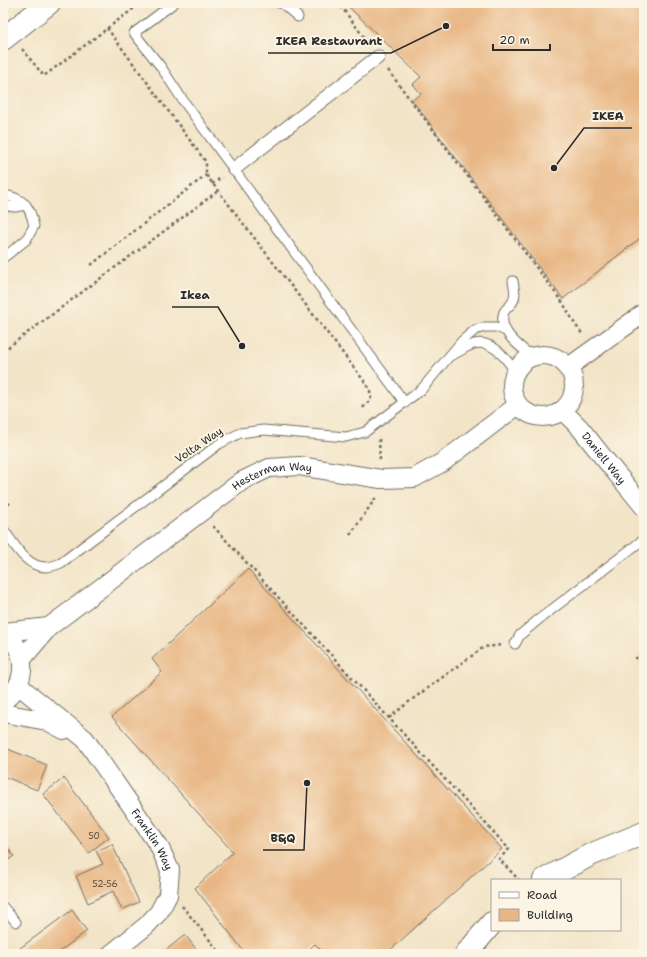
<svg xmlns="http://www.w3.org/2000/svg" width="647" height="957" viewBox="0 0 647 957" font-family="'Shantell Sans',sans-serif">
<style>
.building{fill:#e8b785}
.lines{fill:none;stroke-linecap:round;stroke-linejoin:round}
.service-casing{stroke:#716c62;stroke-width:11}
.pedestrian-casing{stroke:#716c62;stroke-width:15}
.minor-casing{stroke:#716c62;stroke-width:20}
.tertiary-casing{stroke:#716c62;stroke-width:24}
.path{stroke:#716c62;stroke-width:2.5;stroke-dasharray:3 3;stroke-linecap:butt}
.service{stroke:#fff;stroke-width:9}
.pedestrian{stroke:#fff;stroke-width:13}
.minor{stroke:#fff;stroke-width:18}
.tertiary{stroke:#fff;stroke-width:22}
.labels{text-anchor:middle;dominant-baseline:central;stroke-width:4;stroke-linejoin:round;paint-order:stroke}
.number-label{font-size:9px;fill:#5a4e42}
.street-label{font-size:11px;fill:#2b2b2b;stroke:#fcf5e5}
.leader{fill:none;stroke:#2b2b2b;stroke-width:1.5}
.callout-dot{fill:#2b2b2b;stroke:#fcf5e5;stroke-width:1.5}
.callout-label{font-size:12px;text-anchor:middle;font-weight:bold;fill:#2b2b2b;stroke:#fcf5e5;stroke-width:4;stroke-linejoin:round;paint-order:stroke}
</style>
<rect width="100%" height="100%" fill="#fcf5e5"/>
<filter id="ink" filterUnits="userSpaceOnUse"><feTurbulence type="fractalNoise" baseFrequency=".025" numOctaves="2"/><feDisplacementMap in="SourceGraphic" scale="8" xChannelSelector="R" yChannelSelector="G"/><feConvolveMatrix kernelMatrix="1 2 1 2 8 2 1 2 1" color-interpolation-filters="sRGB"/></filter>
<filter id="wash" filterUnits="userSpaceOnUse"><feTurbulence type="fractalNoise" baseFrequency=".012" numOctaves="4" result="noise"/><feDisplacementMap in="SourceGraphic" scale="16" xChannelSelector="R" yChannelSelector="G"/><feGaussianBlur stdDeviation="0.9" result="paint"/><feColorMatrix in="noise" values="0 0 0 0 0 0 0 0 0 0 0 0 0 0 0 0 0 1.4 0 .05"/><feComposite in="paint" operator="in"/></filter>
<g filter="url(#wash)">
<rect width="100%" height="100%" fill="#f2e4c7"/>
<g id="blocks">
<g class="building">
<polygon points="345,3 644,3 644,235 563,299 412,100 421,94 413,84 421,77"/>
<polygon points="248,569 502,849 386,954 325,954 315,944 304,954 246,954 195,888 233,852 112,717 162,672 152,659"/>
<polygon points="3,747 47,765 37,790 3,776"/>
<polygon points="64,778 109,837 89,853 43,794"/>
<polygon points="3,842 14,856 3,864"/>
<polygon points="112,844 139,902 122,910 113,891 88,903 76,876 103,864 96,851"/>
<polygon points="72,910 87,931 56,954 12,954"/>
<polygon points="185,935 200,954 161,954"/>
</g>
</g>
</g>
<g filter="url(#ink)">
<use href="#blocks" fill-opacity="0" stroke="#716c62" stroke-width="1"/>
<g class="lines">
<defs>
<g id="service">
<polyline points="174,3 134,33 161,67 182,99 405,403"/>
<polyline points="279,3 283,4 298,17"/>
<path d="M3,195C24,198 30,206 34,226L26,240L3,258"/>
<polyline points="3,205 15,207 26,205"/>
<path d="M513,281C514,288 517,296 512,303C510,306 506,308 504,312C497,331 520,347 533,357"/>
<path d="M452,355C459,352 467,346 474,344C493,339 506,359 516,372"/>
<path d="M3,529C14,543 25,567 46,567C51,567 56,565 61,563L219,444L240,433L263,430L346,437L365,432L421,390L462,341L475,330L485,327H496L506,331"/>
<polyline points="515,644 520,635 538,620 644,539"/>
<polyline points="3,907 16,922"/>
</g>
<polyline id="pedestrian" points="234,169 378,57"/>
<g id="minor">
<circle cx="543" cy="386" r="31"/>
<polyline points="567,368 644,313"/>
<path id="s1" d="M562,410L580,428L603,457L644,507"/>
<path d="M3,632C28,649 29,684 3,701"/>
<polyline points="4,632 49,627"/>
<path id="s2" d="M22,659L49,627L242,481L269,468L299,466L381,479L414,478L443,462L518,405"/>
<path id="s3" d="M18,685L85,739L159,846L170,870L168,895L159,912L146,926L111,954"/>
<polyline points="3,713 47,721 64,730"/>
</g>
<g id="tertiary">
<polyline points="3,39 49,3"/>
<polyline points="544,880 590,855 644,833"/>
<polyline points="466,954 492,923"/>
</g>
</defs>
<use href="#service" class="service-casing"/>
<use href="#pedestrian" class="pedestrian-casing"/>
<use href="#minor" class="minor-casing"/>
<use href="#tertiary" class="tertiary-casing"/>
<g class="path">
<polyline points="335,3 343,9 369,44"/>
<polyline points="107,28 206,162 206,175 365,382 370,391 371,399 362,409"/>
<polyline points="22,49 44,76 141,3"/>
<polyline points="388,70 563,303 575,324 583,335"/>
<polyline points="212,184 222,177"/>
<polyline points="91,265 206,175"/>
<polyline points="3,351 218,191"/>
<polyline points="379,439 380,461"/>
<polyline points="3,508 10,503"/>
<polyline points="213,526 509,849 499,859 519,880"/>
<polyline points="350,535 377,496"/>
<polyline points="635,659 644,652"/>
<polyline points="389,718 410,701 484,647 503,645"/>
<polyline points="182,906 221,954"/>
</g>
<use href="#service" class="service"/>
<use href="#pedestrian" class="pedestrian"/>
<use href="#minor" class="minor"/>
<use href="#tertiary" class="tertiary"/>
</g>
</g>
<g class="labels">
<g class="number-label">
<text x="94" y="836">50</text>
<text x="105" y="884">52-56</text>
</g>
<g class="street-label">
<text transform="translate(199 445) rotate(-34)">Volta Way</text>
<text stroke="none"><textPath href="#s1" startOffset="64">Daniell Way</textPath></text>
<text stroke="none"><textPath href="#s2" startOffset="315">Hesterman Way</textPath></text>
<text stroke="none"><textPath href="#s3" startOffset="207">Franklin Way</textPath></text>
</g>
</g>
<path class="leader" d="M446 26L391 53H268M554 168L584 128H632M242 346L218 307H172M307 783L304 850H263"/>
<g class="callout-dot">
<circle cx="446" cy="26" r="4"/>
<circle cx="554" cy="168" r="4"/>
<circle cx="242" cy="346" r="4"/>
<circle cx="307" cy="783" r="4"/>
</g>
<g class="callout-label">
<text x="329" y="45">IKEA Restaurant</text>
<text x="608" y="120">IKEA</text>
<text x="195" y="299">Ikea</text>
<text x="283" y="842">B&amp;Q</text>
</g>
<rect width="647" height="957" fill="none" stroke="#fcf5e5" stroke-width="16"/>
<rect x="491" y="879" width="130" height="52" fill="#fcf5e5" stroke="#a8a49b"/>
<rect x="499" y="892" width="20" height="6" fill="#ffffff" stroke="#a8a49b"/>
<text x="527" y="899" font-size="12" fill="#2b2b2b">Road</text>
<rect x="499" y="909" width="20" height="12" fill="#e8b785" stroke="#a8a49b"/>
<text x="527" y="919" font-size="12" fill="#2b2b2b">Building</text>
<path d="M493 44v6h57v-6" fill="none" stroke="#2b2b2b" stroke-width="2"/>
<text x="499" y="44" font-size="12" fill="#2b2b2b" stroke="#fcf5e5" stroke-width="3" paint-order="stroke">20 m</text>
</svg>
